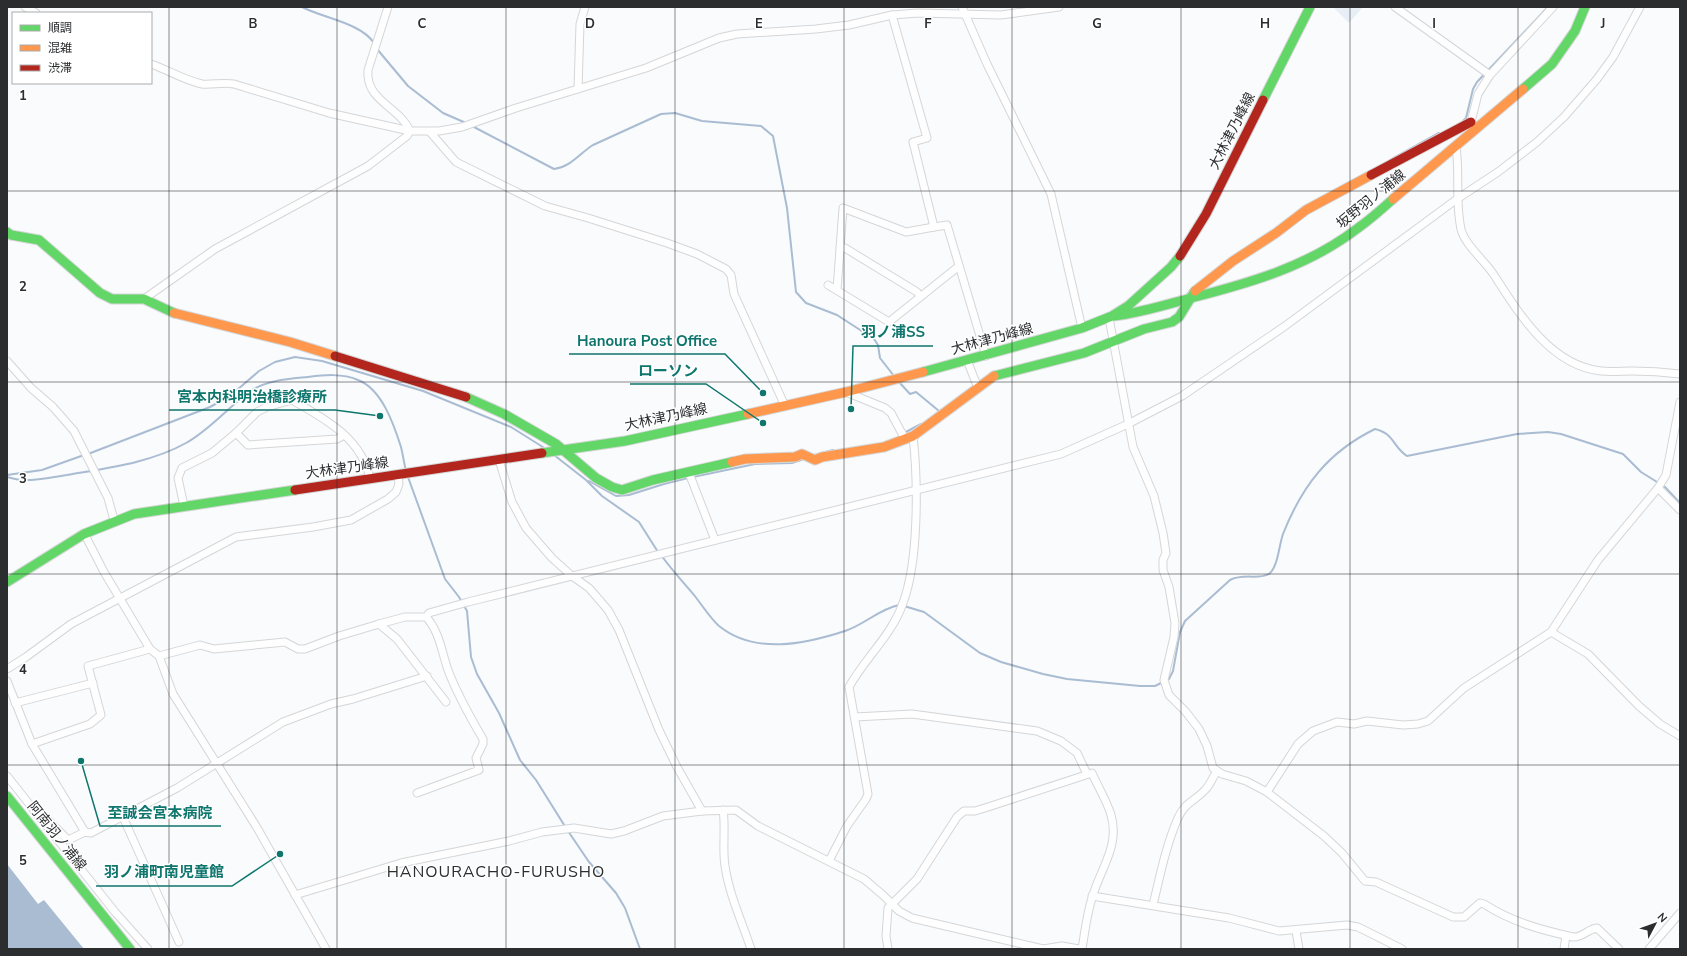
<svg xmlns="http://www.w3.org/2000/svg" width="1687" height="956" viewBox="0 0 1687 956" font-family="'Nunito Sans','Noto Sans JP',sans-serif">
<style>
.built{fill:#e8eef5}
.water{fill:#aabcd2}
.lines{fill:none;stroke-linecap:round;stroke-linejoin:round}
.stream{stroke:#aabcd2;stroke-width:2}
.street-casing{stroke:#d4d6d7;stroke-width:9}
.fast-casing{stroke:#d4d6d7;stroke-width:11}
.slow-casing{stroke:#d4d6d7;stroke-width:11}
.jam-casing{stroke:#d4d6d7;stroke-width:11}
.street{stroke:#fefeff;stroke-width:7}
.fast{stroke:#63d668;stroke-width:9}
.slow{stroke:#ff974d;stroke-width:9}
.jam{stroke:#b3261e;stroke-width:9}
.grid{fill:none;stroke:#2b2d2f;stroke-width:1;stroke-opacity:0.55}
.labels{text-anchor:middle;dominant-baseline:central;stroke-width:3;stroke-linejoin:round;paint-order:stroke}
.street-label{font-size:14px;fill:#2b2d2f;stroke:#fff}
.quarter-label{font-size:16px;letter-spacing:1px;fill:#2b2d2f;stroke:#fff}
.grid-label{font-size:13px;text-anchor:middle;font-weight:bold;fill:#2b2d2f;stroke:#fff;stroke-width:3;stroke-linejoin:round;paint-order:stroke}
.leader{fill:none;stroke:#0f766e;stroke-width:1.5}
.callout-dot{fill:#0f766e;stroke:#fff;stroke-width:1.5}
.callout-label{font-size:15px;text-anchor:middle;font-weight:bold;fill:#0f766e;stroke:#fff;stroke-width:3;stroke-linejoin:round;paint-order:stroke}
</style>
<rect width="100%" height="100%" fill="#f9fbfd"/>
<polygon class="built" points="1333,7 1363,7 1349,23"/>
<polygon class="water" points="7,864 38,904 44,900 84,949 7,949"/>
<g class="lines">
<g class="stream">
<path d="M302,7C323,18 361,23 374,43"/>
<polyline points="377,49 408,86 443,113 466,123"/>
<polyline points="1463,121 1466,118 1473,89 1477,82 1548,7"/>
<path d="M472,126L554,169C571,167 580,153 593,145L661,114L675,113L702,121L761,126L773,136L787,208L796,292L806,303L837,315L874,339L878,345L880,358L894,376"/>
<polyline points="1390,160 1439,133"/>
<polyline points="1185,297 1191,289"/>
<polyline points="899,382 910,394 916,392 939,411"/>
<polyline points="904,433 921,424"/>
<polyline points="88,454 210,407 230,396 259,371 275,362 295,357 322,361 423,391 511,427 546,449"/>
<polyline points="554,455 586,480 602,496 639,522 658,552"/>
<polyline points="814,455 833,450"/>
<polyline points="7,475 42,470 84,455"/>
<path d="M7,477C12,478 17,480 22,480C36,481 53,477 67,475C107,468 150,463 186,443C211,429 229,406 252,390C269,380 289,379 308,377C324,375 342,373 358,380C382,389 394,425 401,447C403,455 404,463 406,471"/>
<polyline points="408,477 445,579 459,597 467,611 471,657 477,674 499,713 520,760 536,780 566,828"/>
<polyline points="693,477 755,464 792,463 804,459"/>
<polyline points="589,481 616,496 629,495 664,484 688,478"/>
<path d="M661,555C671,569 683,582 694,595C702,605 710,618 719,626C755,655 805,644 845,631C864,625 879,609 899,605"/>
<path d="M904,606L924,612L980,653L1001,662L1043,674L1067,679L1140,686H1155L1169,679L1173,671L1180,632L1185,621L1230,580C1243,573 1259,580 1269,574C1278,567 1279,545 1283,534C1302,486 1328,452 1375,429C1395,434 1392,446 1407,456L1517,434L1548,432L1561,434L1623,454L1641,472L1665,487L1680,503"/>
<polyline points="568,831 589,862 616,893 625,908 640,949"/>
</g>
<defs>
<g id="street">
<polyline points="25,7 36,13"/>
<path d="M388,7L368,70C365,101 400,107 410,131"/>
<polyline points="962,7 987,64 1051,194 1082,328"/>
<polyline points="1395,7 1490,75"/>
<polyline points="892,15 927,138 913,142 934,227 947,225 986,356"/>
<path d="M151,64C168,70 184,80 202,84C212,85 223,82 234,84L329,113L410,131H439L462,127L516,108L646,68L719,38L737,34L816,29L849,25L892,15L918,13L1001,15L1059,7"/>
<polyline points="578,89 580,24 585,7"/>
<polyline points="1472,125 1471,122 1478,94 1490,75 1553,7"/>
<polyline points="430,132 456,162 545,206 588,218 667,243 697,254 726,269 731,275 734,294 785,406"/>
<path d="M1456,147C1460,174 1455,202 1461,229C1464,244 1486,262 1494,275C1519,314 1551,366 1601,371C1611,372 1622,371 1632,371C1648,371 1664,372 1680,374"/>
<polyline points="840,248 845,248 917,292 920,296"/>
<polyline points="828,285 889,322 959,266"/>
<polyline points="837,290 843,208 906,232 934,227"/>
<polyline points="144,299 215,249 368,166 407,136 410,131"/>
<polyline points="1109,318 1133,447 1154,496 1163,533 1166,553 1163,560 1163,570 1169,587 1175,623 1174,637 1164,680 1169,695 1186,712 1199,729 1207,746 1213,768 1222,774 1246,781 1267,792 1298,744 1313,731 1337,722 1354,724 1367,721 1403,725 1418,724 1428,721 1464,688 1551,632 1598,560 1658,488"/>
<polyline points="967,360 978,388"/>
<polyline points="7,361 31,388 53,407 74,431 108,498 114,520"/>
<polyline points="846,392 885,408 891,413 905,439"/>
<polyline points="1680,402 1666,475 1658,488 1680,510"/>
<path d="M236,433L257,412L267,407L292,400C325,419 362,438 370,479"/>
<polyline points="499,460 512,502 526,528 552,558 572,576 589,588 608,610 619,630 659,730 677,767 702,811"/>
<polyline points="689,473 715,540"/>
<polyline points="184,506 178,478 182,468 212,453 236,433 248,445 337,439 344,435"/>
<path d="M84,533L104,572L150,649L159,656L200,645L214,649L285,642L298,649H305L339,636L379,624L405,617H426C439,630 442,653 448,670C457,694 470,717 483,739V744L476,758L479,770L417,793"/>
<polyline points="426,617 429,613 468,602 1061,454 1128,424 1182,396 1285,326 1457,199 1498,172 1537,142 1564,117 1597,79 1613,57 1640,7"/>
<polyline points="379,624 397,639 446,702"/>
<polyline points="1551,632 1588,654 1639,706 1660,724 1680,736"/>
<polyline points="159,656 173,694 256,826 326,949"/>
<polyline points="7,669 26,657 71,624 236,537 313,527 351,520 388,499 396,492 399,484 398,475"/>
<polyline points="7,681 32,744 85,832 68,840 41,813 34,811"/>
<polyline points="15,703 93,683"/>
<polyline points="855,717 912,714 1037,731 1061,741 1077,753 1087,774"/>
<polyline points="32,744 90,724 101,715 88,666 150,649"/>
<polyline points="7,776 115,912 148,949"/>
<path d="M1267,792L1324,836L1342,853L1365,881L1376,882L1453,917H1464L1480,903L1484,904C1512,922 1541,930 1573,937C1582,938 1588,929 1597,928L1619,949"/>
<path d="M723,810C726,829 722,847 725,866C729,894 742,922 751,949"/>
<polyline points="123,817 179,942"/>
<polyline points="85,832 91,833 177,788 283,722 331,704 353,699 427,676"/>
<path d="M829,861L847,826L866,799L868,794L849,687C865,658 892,635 903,603C919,560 918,481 913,436"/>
<polyline points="295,895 401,863 509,841 542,832 574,828 611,834 624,831 663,816 702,811 736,810 758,826 864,879 884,896 899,911 912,918 1043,949 1062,946 1079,949"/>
<polyline points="1092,896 1229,918 1279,931 1347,925 1358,927 1402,949"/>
<path d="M1153,905C1160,876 1166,845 1178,818C1185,802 1195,801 1205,790C1211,784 1212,778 1217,771"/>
<polyline points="1296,931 1299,949"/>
<path d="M888,949L886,936L888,908L917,879L957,817L964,811H975L988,807L1092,773C1098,787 1107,801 1111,815C1120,845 1101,868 1093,895C1087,912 1085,931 1082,949"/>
<polyline points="1564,949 1566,936"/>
<polyline points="1649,949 1680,913"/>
</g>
<g id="fast">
<polyline points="1523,89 1552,64 1575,31 1585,7"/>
<polyline points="1263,100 1310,7"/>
<polyline points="7,232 11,235 39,240 100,293 112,299 144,299 174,313"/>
<path d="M1114,316C1140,313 1165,305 1191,298C1250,283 1309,266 1358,228C1371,219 1382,209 1393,199"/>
<polyline points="923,372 1082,328 1112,316 1128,306 1171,267 1180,256"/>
<polyline points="994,376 1084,353 1144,329 1172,322 1179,317 1195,291"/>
<polyline points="466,397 504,414 556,444 596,478 612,487 622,490 653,480 732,462"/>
<polyline points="542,453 625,441 748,414"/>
<polyline points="7,582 84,534 134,514 295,490"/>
<polyline points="7,796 130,949"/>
</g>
<g id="slow">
<polyline points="1393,199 1523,89"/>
<polyline points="1195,291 1233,261 1276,233 1306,210 1371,175"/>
<polyline points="174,313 290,342 335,356"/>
<polyline points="748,414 846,392 923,372"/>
<polyline points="732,462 745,459 795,457 802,454 815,460 822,457 884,447 913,436 994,376"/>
</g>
<g id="jam">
<polyline points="1371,175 1471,122"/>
<polyline points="1180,256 1206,214 1263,100"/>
<polyline points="335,356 466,397"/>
<polyline points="295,490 542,453"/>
</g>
</defs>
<use href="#street" class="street-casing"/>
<use href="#fast" class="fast-casing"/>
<use href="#slow" class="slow-casing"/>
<use href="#jam" class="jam-casing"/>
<use href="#street" class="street"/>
<use href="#fast" class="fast"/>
<use href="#slow" class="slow"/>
<use href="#jam" class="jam"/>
</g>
<path class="grid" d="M169,7V949M337,7V949M506,7V949M675,7V949M844,7V949M1012,7V949M1181,7V949M1350,7V949M1518,7V949M7,191H1680M7,382H1680M7,574H1680M7,765H1680"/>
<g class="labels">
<g class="street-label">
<text transform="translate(1232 131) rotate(-63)">大林津乃峰線</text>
<text transform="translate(1371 199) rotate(-39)">坂野羽ノ浦線</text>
<text transform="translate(992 339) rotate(-15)">大林津乃峰線</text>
<text transform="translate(666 417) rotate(-12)">大林津乃峰線</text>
<text transform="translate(347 468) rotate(-8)">大林津乃峰線</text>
<text transform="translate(57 836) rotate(51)">阿南羽ノ浦線</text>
</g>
<g class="quarter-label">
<text x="496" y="872">HANOURACHO-FURUSHO</text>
</g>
</g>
<g class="grid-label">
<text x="253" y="28">B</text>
<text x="422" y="28">C</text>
<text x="590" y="28">D</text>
<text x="759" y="28">E</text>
<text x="928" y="28">F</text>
<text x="1097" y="28">G</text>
<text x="1265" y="28">H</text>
<text x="1434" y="28">I</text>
<text x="1603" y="28">J</text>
<text x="23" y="100">1</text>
<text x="23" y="291">2</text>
<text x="23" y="483">3</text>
<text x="23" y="674">4</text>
<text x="23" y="865">5</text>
</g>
<path class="leader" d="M851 409L853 346H933M763 393L725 354H569M763 423L706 384H630M380 416L335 410H169M81 761L100 826H221M280 854L232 886H96"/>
<g class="callout-dot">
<circle cx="851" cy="409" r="4"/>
<circle cx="763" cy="393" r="4"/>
<circle cx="763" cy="423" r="4"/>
<circle cx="380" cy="416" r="4"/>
<circle cx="81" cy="761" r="4"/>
<circle cx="280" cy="854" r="4"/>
</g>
<g class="callout-label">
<text x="893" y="337">羽ノ浦SS</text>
<text x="647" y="346">Hanoura Post Office</text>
<text x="668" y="376">ローソン</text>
<text x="252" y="402">宮本内科明治橋診療所</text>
<text x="160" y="818">至誠会宮本病院</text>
<text x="164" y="877">羽ノ浦町南児童館</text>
</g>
<rect width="1687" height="956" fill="none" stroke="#2b2d2f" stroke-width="16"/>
<rect x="12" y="12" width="140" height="72" fill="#ffffff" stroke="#aaabac"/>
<rect x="20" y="25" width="20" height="6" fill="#63d668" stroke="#aaabac"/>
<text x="48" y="32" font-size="12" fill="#2b2d2f">順調</text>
<rect x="20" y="45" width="20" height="6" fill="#ff974d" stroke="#aaabac"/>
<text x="48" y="52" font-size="12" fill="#2b2d2f">混雑</text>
<rect x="20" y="65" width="20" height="6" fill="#b3261e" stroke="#aaabac"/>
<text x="48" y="72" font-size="12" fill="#2b2d2f">渋滞</text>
<g transform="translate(1655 924) rotate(49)" stroke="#ffffff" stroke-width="3" paint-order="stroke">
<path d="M0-3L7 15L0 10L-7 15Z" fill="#2b2d2f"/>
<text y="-6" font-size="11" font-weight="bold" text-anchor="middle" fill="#2b2d2f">N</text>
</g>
</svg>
